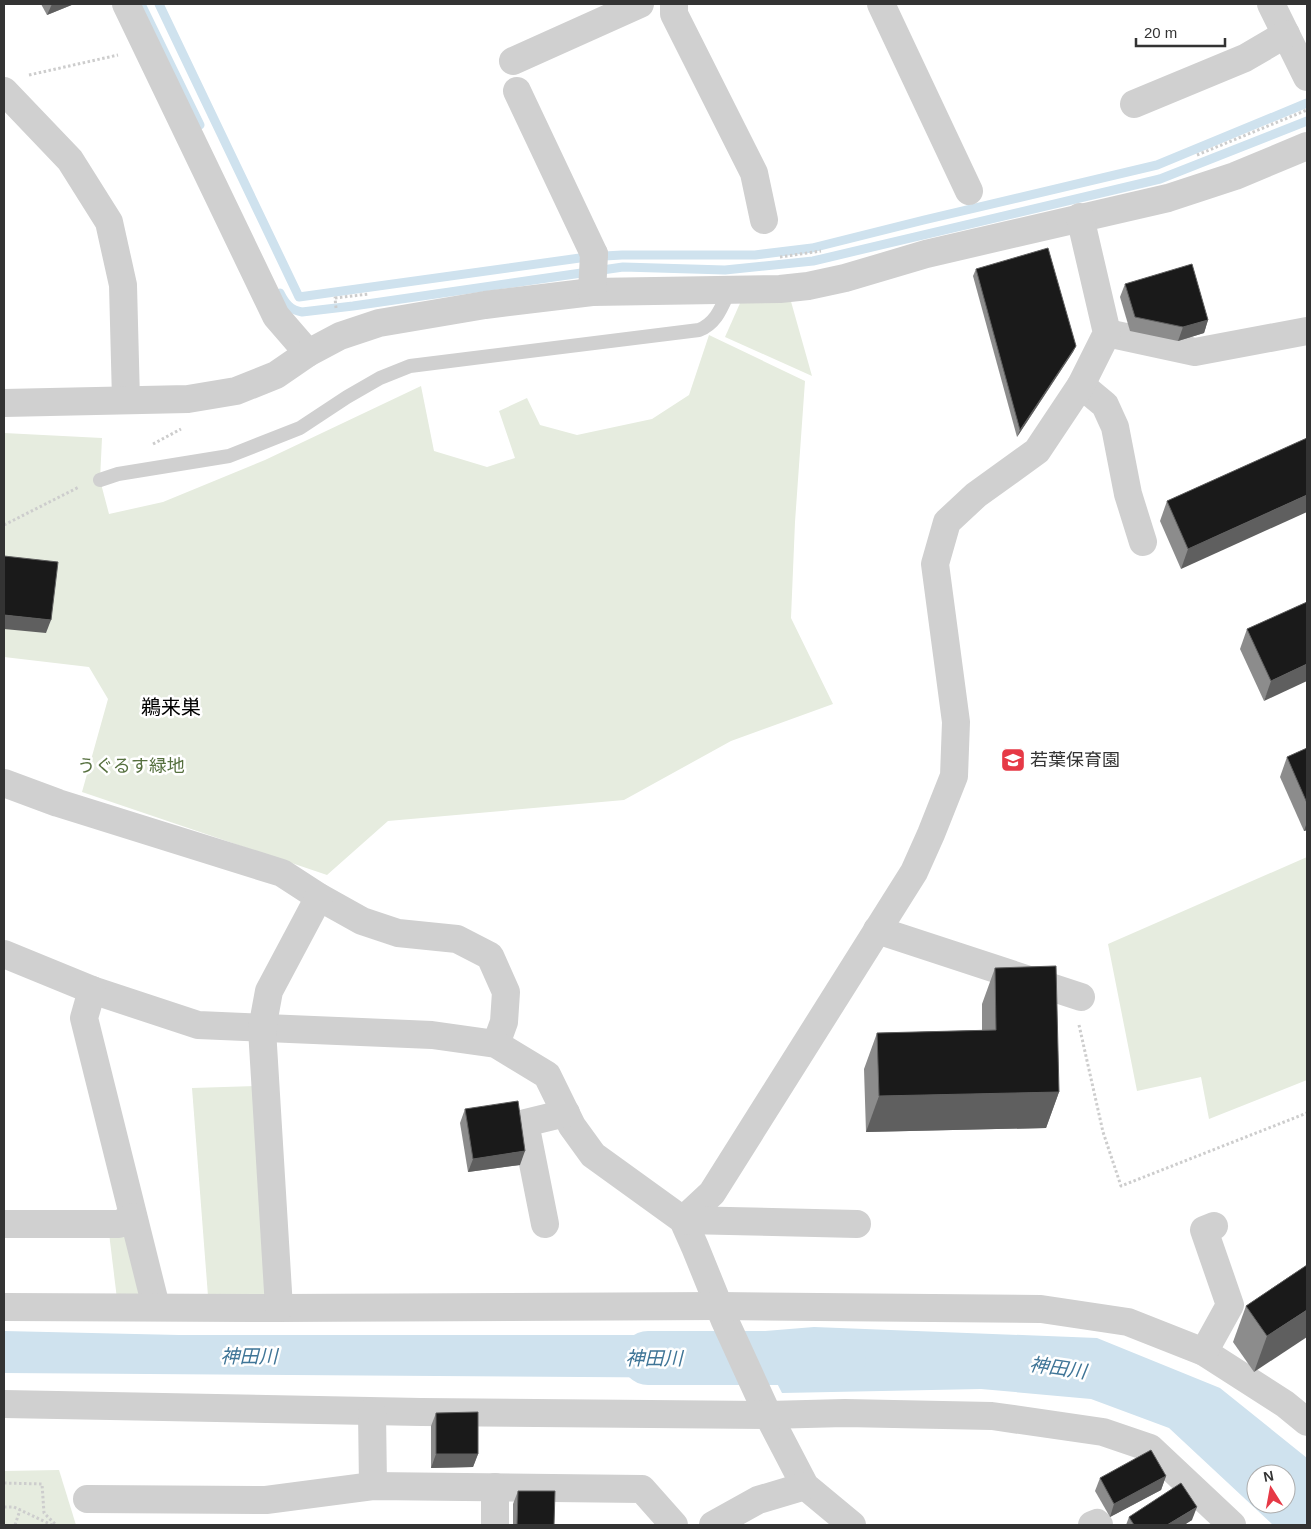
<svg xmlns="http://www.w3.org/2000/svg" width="1311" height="1529" viewBox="0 0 1311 1529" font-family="Arial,'Noto Sans JP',sans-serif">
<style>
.green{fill:#e6ecdf}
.water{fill:#cfe2ee;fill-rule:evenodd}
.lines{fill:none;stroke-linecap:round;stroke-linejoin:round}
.stream{stroke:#cfe2ee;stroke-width:9}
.river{stroke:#cfe2ee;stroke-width:54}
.path{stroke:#cdcdcd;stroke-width:3;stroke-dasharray:2.5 2.5;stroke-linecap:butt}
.service{stroke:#d0d0d0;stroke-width:14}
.minor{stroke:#d0d0d0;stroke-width:28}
.minor-bridge{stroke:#d0d0d0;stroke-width:28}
.wall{fill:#8c8c8c}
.shaded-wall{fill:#5f5f5f}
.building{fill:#1a1a1a;stroke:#5f5f5f}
.labels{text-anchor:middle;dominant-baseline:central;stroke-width:5;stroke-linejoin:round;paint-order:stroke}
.poi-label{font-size:18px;fill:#333;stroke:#fff;text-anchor:start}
.park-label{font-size:18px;fill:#56703f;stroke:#fff}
.water-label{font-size:19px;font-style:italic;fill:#3f7597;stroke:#fff}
.quarter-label{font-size:20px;fill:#000;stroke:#fff}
</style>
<rect width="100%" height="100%" fill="#fff"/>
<g class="green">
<polygon points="790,298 812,376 725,337 741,301"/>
<polygon points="709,335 805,381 795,522 791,618 833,704 731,741 624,800 388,821 327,875 82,792 108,699 89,667 4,657 4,433 102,438 100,480 109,514 163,502 265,460 421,386 434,451 487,467 515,458 499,411 527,398 540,425 577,435 652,419 689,395"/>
<polygon points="1307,857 1307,1080 1209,1119 1201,1077 1137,1091 1108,944"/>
<polygon points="257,1086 271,1296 208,1296 192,1088"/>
<polygon points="129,1230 148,1300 117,1299 109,1233"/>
<polygon points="59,1470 76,1525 4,1525 4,1471"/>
</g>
<g class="water">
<path d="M814,1327L1097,1338L1220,1388L1307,1458V1525H1273L1169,1428L1091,1399L981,1389L782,1393L751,1332ZM1256,1474H1286V1504H1256Z"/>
<polygon points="4,1331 179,1335 710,1335 731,1378 4,1373"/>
</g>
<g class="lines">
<g class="stream">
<polyline points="141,4 200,125"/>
<polyline points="159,4 299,297 587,257 622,255 755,255 812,248 924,220 1157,165 1307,103"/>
<path d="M280,293C285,303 290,310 302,312L353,306L623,267L725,270L813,261L1160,179L1307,121"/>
</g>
<polyline class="river" points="648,1358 839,1358"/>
<g class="path">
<polyline points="29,75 118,55"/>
<polyline points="1197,155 1307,110"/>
<polyline points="780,257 821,251"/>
<polyline points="336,308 335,298 369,294"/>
<polyline points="153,444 181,429"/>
<polyline points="4,525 79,487"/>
<polyline points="1079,1025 1103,1132 1121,1186 1307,1113"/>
<polyline points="4,1483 42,1484 44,1513 56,1525"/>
<polyline points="4,1507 14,1507 52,1525"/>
<polyline points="15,1525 20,1510"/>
</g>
<path class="service" d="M100,480L118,474L229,456L300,428L347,397L380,378L410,366L699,330C717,323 722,306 730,289"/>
<g class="minor">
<polyline points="126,4 276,316 308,353"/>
<polyline points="674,4 674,14 754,173 764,220"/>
<polyline points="881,4 969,191"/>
<polyline points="1271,4 1307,77"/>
<polyline points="513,61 640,4"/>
<polyline points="4,91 70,160 109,222 123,285 126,400"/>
<polyline points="517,91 594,254"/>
<polyline points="1134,104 1245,58 1286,34"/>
<polyline points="1107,333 1195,352 1307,331"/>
<polyline points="1081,385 1105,405 1115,427 1128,494 1143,542"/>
<polyline points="4,403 188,399 236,391 276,375 308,353 340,336 379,323 485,305 592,292 780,289 808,286 845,278 926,254 1168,198 1235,176 1307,146"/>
<polyline points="4,783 58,803 282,873 319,897 362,921 398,933 457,939 490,956 506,992 504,1022 496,1044"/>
<polyline points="877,930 1081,997"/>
<polyline points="4,954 92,990 198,1025 432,1035 496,1044 547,1075 572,1126 593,1155 683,1220 695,1247 725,1321 768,1415 805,1486 852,1525"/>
<polyline points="92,990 84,1018 156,1307"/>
<polyline points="683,1220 712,1193 914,872 931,834 954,776 956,722 935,564 947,522 976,495 1037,451 1081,385 1107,333 1080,217"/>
<polyline points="683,1220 857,1224"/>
<polyline points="4,1224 119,1224 133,1217"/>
<polyline points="545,1224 525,1123 566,1113"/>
<polyline points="4,1307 279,1308 719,1306 1041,1309 1128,1322 1204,1352 1285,1404 1307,1422"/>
<polyline points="279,1308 262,1029 269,991 319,897"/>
<polyline points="1204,1352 1230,1305 1204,1230 1214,1226"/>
<polyline points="4,1404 421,1412 768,1415 845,1413 992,1416 1103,1432 1150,1448 1232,1525"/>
<polyline points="372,1412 373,1486"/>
<polyline points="87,1499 266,1500 373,1486 642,1489 674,1525"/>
<polyline points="495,1525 495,1487"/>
<polyline points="713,1525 758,1500 805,1486"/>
<polyline points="1092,1525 1097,1523 1099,1525"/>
</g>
<polyline class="minor-bridge" points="592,292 594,254"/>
</g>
<g class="wall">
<polygon points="41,4 74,4 47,15"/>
<polygon points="976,269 1076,346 1073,352 1017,437 973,276"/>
<polygon points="1125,284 1208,320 1204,333 1178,341 1130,331 1120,297"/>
<polygon points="1307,438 1181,569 1160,521 1167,501"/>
<polygon points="1307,602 1264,701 1240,649 1247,629"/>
<polygon points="1307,748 1307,830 1304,831 1280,777 1287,757"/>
<polygon points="995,968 1059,1092 1046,1128 866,1132 864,1069 877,1033 982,1030 982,1004"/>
<polygon points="465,1109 520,1165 468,1172 460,1123"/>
<polygon points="1307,1265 1254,1372 1233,1342 1246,1306"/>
<polygon points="436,1413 478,1454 473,1467 431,1468 431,1426"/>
<polygon points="1166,1476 1161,1490 1110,1517 1095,1491 1100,1478"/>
<polygon points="518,1491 554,1525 513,1525 513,1504"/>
<polygon points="1129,1517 1192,1520 1184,1525 1126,1525"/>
</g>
<g class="shaded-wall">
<polygon points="52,4 74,4 47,15"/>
<polygon points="1208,320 1204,333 1178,341 1183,327"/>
<polygon points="1076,346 1073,352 1017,437 1020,430"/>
<polygon points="1307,495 1307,512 1181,569 1188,549"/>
<polygon points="4,615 51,620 46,633 4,629"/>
<polygon points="1307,664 1307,681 1264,701 1271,681"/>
<polygon points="1307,822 1307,830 1304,831"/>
<polygon points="1059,1092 1046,1128 866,1132 879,1096"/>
<polygon points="525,1151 520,1165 468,1172 473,1159"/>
<polygon points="1307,1310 1307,1337 1254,1372 1267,1336"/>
<polygon points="436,1454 478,1454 473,1467 431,1468"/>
<polygon points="1166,1476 1161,1490 1110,1517 1114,1504"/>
<polygon points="1197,1507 1192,1520 1184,1525 1167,1525"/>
</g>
<g class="building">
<polygon points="1048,248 1076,346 1020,430 976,269"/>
<polygon points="1192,264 1208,320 1183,327 1135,317 1125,284"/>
<polygon points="1307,438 1307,495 1188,549 1167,501"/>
<polygon points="4,556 58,562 51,620 4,615"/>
<polygon points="1307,602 1307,664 1271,681 1247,629"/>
<polygon points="1307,748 1307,803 1287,757"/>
<polygon points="1056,966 1059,1092 879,1096 877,1033 996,1030 995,968"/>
<polygon points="518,1101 525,1151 473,1159 465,1109"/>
<polygon points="1307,1265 1307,1310 1267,1336 1246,1306"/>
<polygon points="478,1412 478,1454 436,1454 436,1413"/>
<polygon points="1151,1450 1166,1476 1114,1504 1100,1478"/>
<polygon points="1181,1483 1197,1507 1167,1525 1134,1525 1129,1517"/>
<polygon points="518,1491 555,1491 554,1525 517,1525"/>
</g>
<defs>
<symbol id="school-square" viewBox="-11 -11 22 22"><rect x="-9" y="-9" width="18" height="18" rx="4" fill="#e63946" stroke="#fff"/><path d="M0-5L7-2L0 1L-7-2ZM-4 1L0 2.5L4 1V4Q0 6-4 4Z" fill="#fff"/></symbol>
</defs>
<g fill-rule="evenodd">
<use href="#school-square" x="999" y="746" width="28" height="28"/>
</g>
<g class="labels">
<g class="poi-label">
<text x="1030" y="760">若葉保育園</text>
</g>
<g class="park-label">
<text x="131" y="766">うぐるす緑地</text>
</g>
<g class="water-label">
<text x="249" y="1356">神田川</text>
<text x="654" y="1358">神田川</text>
<text transform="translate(1058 1368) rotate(8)">神田川</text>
</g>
<g class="quarter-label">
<text x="171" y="707">鵜来巣</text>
</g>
</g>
<rect width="1311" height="1529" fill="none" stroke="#333333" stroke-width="10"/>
<g transform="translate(1271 1489) rotate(349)"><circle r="24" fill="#ffffff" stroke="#adadad"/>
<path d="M0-4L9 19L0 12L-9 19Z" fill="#e63946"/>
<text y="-8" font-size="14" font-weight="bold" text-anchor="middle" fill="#333333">N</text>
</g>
<path d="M1136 38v8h89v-8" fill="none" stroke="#333333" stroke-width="2.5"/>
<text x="1144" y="38" font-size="15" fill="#333333" stroke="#ffffff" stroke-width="4" paint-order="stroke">20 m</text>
</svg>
